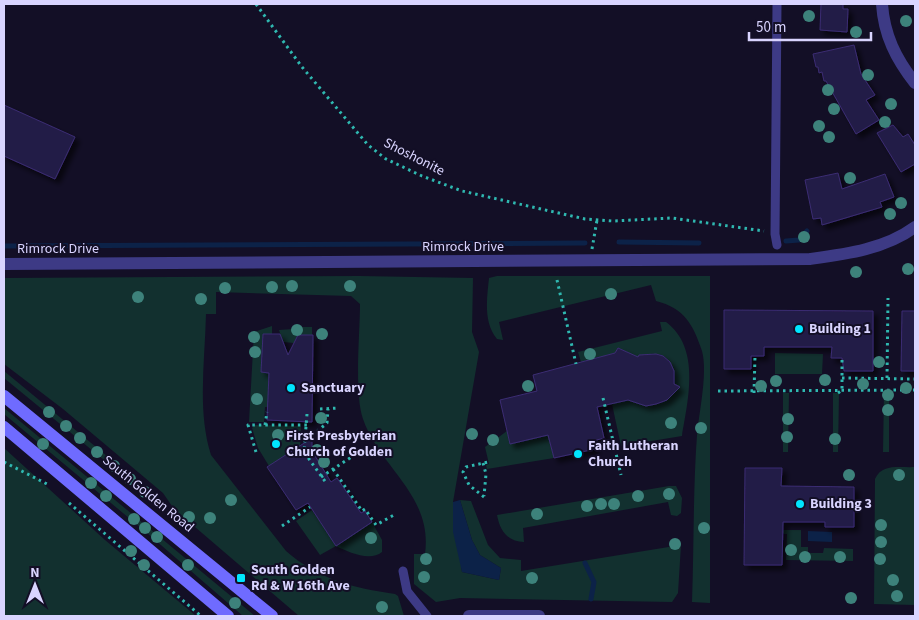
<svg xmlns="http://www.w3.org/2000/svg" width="919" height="620" viewBox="0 0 919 620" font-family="'Source Sans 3',sans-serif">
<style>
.green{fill:#12302f}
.water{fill:#0c2248}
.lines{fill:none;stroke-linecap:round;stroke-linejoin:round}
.stream{stroke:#0c2248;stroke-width:5}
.building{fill:#241b47;stroke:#3b2d73;filter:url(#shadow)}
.path{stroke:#2fb8b0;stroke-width:3;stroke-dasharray:2.5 4;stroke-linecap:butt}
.lane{stroke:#3d3a85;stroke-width:9}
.street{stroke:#3d3a85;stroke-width:12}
.secondary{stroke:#6f6bff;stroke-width:12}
.tree{fill:#3d827b}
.poi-dot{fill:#00e5ff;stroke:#130f26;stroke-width:2}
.labels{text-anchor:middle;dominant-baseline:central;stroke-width:4;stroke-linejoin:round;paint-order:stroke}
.street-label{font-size:14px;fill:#d9d4ff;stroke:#130f26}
.poi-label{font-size:14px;font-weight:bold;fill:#d9d4ff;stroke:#130f26;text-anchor:start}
</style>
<defs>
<filter id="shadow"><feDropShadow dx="4.5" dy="4.5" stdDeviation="2.5" flood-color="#0009"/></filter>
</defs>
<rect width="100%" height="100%" fill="#130f26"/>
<g class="green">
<path d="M359,276L473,278L472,332L479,352L453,502L462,572L499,580L501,568L480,555L472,540L460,500L471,501L488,545L500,558L521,560V571L681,545L678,593L672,602L460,598L436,602L414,584V554H425C433,495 380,468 363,419C354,393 360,334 360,304L351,296L216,292V314H206C205,360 197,411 211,455L286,551C318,579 353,588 395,594L398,596L404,616H299L174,509L163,493L63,409L4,364V278Z"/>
<path d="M497,276H710V603L692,602C694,547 693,490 697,435C699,412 708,373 702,351C693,324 684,308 656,301L651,285L499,322L503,340L497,339C483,322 487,298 489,278Z"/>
<path d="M660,322H666C701,348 688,400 682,436L621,446L612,404C639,391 651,423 679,387L674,384C674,371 672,355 655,354C649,353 645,356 640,355L638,357L618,348L615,353L581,362L578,352L662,331Z"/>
<polygon points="272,326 272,334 263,334 261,372 269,373 268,407 265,407 264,422 249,422 254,332"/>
<polygon points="294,327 312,327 312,335 298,335 294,343 283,342 279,330 293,329"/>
<polygon points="775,353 823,354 822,374 775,374"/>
<polygon points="4,371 148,490 165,510 4,378"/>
<polygon points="783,393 789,393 788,452 783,452"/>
<polygon points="833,393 839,393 838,452 833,452"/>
<polygon points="884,393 889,393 889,452 883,452"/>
<polygon points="4,408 255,616 243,616 147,533 4,414"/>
<polygon points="255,425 301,426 300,452 297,448 269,466 258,448 252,428"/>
<polygon points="507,431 510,444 548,435 554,458 487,469 486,465 489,464 485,447"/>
<polygon points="4,448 105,540 196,616 4,616"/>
<path d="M915,467V605L874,604L875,479C882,463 900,468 915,467Z"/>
<path d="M669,486H676L682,498L681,513L677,516L671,515L668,502L523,528L524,542C507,541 500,531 497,515Z"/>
<path d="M312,510L336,545L372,522L382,540V552C370,562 348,552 336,546L320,555L296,521Z"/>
<polygon points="783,530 801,530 801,547 808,547 808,553 823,553 824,548 853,549 853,561 786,560 787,534 783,534"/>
</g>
<g class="water">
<polygon points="460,500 472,540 480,555 501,568 499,580 462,572 453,532 453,502"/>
<polygon points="808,531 832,532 832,542 808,541"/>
</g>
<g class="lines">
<g class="stream">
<polyline points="786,241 799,240 807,231"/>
<polyline points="619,242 699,243"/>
<polyline points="4,246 585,243"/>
<polyline points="585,563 594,582 591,599"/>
</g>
</g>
<g class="building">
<polygon points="821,4 843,4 843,9 848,9 847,32 820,30"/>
<polygon points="854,45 861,74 875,95 866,100 879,120 856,134 826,81 824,81 822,72 819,73 818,67 816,67 813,54"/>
<polygon points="4,105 75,137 55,179 4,156"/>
<polygon points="893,125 903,137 908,134 915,145 915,164 901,172 877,133"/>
<polygon points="838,173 842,189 885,174 894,197 880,202 882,207 822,225 821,218 813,219 805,180"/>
<polygon points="724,310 873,311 873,371 844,371 842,358 831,358 832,347 764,347 764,356 751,356 751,369 724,369"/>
<polygon points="902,311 915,311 915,371 901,371"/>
<polygon points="263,334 280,334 288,355 298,335 313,335 312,422 267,420 269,373 261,372"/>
<polygon points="618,348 638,357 639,355 656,354 663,356 670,362 674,371 674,384 680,387 667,400 656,404 646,406 628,400 597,407 604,438 593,441 595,449 554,458 548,435 510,444 500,400 537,391 533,375 615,353"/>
<polygon points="312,438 312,451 331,482 337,478 361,513 365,511 372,522 336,546 308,503 296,510 267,467"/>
<polygon points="745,468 782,468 781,486 854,487 854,527 825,527 825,522 783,522 782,565 744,565"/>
</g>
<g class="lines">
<g class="path">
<polyline points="256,4 302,67 368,145 386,159 422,176 462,191 585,219 613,221 672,218 764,231"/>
<polyline points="592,249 597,220"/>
<polyline points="557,280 576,364"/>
<polyline points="842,378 915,379"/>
<polyline points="887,378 888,298"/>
<polyline points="718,391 915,390"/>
<polyline points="754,393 755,356"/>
<polyline points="838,393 842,390 842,358"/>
<polyline points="603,398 621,475"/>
<polyline points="320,409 339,408"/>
<polyline points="307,414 304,452 327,484"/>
<polyline points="265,425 267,412"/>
<polyline points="305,436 314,434 327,423 328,409"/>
<polyline points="256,452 248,425 307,425"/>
<polyline points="4,462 47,484"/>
<polyline points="483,463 486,474 484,496"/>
<polyline points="333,469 362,511 365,509 376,525 394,515"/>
<polyline points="321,477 356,454"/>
<polyline points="484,497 469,485 463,472 466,467 488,462"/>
<polyline points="69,503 201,616"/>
<polyline points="282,526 310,507"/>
</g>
<g class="lane">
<polyline points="777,4 775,234 777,245"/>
<polyline points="403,571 407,591 427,616"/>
</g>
<g class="street">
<path d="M882,4C884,35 896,59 915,83"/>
<path d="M4,264L810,259C847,254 885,249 915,227"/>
<polyline points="469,616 539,616"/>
</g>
<g class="secondary">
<polyline points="4,396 272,616"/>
<polyline points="4,427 228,616"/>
</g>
</g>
<g class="tree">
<circle cx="809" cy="16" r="6"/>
<circle cx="906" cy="21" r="6"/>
<circle cx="856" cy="32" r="6"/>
<circle cx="868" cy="75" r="6"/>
<circle cx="828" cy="90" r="6"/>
<circle cx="891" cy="104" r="6"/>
<circle cx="834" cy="109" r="6"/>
<circle cx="885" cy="122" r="6"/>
<circle cx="819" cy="126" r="6"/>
<circle cx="829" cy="137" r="6"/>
<circle cx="850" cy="178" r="6"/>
<circle cx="901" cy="203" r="6"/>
<circle cx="890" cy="214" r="6"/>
<circle cx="804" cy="237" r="6"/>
<circle cx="908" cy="269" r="6"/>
<circle cx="856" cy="272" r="6"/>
<circle cx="292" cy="286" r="6"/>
<circle cx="350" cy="286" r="6"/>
<circle cx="272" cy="287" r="6"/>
<circle cx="225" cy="288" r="6"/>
<circle cx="611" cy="294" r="6"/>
<circle cx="138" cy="297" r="6"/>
<circle cx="201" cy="299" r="6"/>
<circle cx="297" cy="330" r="6"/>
<circle cx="322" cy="334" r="6"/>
<circle cx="254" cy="337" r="6"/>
<circle cx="255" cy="352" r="6"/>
<circle cx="590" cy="354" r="6"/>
<circle cx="879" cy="362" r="6"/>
<circle cx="825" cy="380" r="6"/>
<circle cx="776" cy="381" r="6"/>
<circle cx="863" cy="384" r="6"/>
<circle cx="528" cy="386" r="6"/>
<circle cx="761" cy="386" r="6"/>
<circle cx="906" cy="388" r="6"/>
<circle cx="888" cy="395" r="6"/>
<circle cx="257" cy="399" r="6"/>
<circle cx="888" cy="410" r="6"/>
<circle cx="49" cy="412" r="6"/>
<circle cx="321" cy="418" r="6"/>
<circle cx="788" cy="419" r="6"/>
<circle cx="671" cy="423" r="6"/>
<circle cx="66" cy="426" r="6"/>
<circle cx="701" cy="428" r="6"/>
<circle cx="472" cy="434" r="6"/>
<circle cx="278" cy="435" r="6"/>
<circle cx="787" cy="437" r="6"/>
<circle cx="80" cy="438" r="6"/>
<circle cx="835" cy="439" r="6"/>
<circle cx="493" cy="440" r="6"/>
<circle cx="43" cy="444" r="6"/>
<circle cx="317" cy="450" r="6"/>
<circle cx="97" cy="452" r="6"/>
<circle cx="324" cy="462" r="6"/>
<circle cx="114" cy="466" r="6"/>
<circle cx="849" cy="475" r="6"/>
<circle cx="899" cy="475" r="6"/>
<circle cx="130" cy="479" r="6"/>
<circle cx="91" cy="483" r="6"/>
<circle cx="145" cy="492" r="6"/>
<circle cx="669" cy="494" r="6"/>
<circle cx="106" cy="496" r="6"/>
<circle cx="638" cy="496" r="6"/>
<circle cx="231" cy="500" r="6"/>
<circle cx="601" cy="504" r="6"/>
<circle cx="614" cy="504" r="6"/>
<circle cx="587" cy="506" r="6"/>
<circle cx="537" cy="514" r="6"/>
<circle cx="189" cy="517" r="6"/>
<circle cx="210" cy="518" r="6"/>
<circle cx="134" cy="519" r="6"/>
<circle cx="881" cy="525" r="6"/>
<circle cx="145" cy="528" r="6"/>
<circle cx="704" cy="528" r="6"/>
<circle cx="157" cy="537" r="6"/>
<circle cx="371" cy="538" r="6"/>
<circle cx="881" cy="542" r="6"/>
<circle cx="675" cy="544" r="6"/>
<circle cx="791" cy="550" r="6"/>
<circle cx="131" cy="551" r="6"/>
<circle cx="805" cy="557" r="6"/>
<circle cx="840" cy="557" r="6"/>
<circle cx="426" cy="559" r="6"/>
<circle cx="880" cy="559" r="6"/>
<circle cx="144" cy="565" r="6"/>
<circle cx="188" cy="565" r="6"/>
<circle cx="424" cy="577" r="6"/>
<circle cx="532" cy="578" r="6"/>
<circle cx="893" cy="580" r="6"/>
<circle cx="897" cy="596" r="6"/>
<circle cx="851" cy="598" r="6"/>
<circle cx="235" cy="603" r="6"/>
<circle cx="382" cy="607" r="6"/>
</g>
<g class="poi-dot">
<circle cx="799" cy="329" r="5"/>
<circle cx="291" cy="388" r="5"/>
<circle cx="276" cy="444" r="5"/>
<circle cx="578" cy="454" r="5"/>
<circle cx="800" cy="504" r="5"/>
<rect x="236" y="573" width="10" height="10" rx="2.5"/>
</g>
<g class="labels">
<g class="street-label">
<text transform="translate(414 157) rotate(27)">Shoshonite</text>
<text x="463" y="247">Rimrock Drive</text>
<text x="58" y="249">Rimrock Drive</text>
<text transform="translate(148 494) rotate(39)">South Golden Road</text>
</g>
<g class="poi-label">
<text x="809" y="329">Building 1</text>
<text x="301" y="388">Sanctuary</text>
<text x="286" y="436">First Presbyterian<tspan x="286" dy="16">Church of Golden</tspan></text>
<text x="588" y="446">Faith Lutheran<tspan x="588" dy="16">Church</tspan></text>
<text x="810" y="504">Building 3</text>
<text x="251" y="570">South Golden<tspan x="251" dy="16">Rd &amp; W 16th Ave</tspan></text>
</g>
</g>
<rect width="919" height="620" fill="none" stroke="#d9d4ff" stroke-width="10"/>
<g transform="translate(35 585)" stroke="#130f26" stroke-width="4" paint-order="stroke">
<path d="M0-4L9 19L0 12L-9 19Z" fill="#d9d4ff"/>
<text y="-8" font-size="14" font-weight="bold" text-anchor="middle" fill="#d9d4ff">N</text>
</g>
<path d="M749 32v8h122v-8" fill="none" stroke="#d9d4ff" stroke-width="2.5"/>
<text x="756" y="32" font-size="15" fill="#d9d4ff" stroke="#130f26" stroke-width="4" paint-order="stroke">50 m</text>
</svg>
